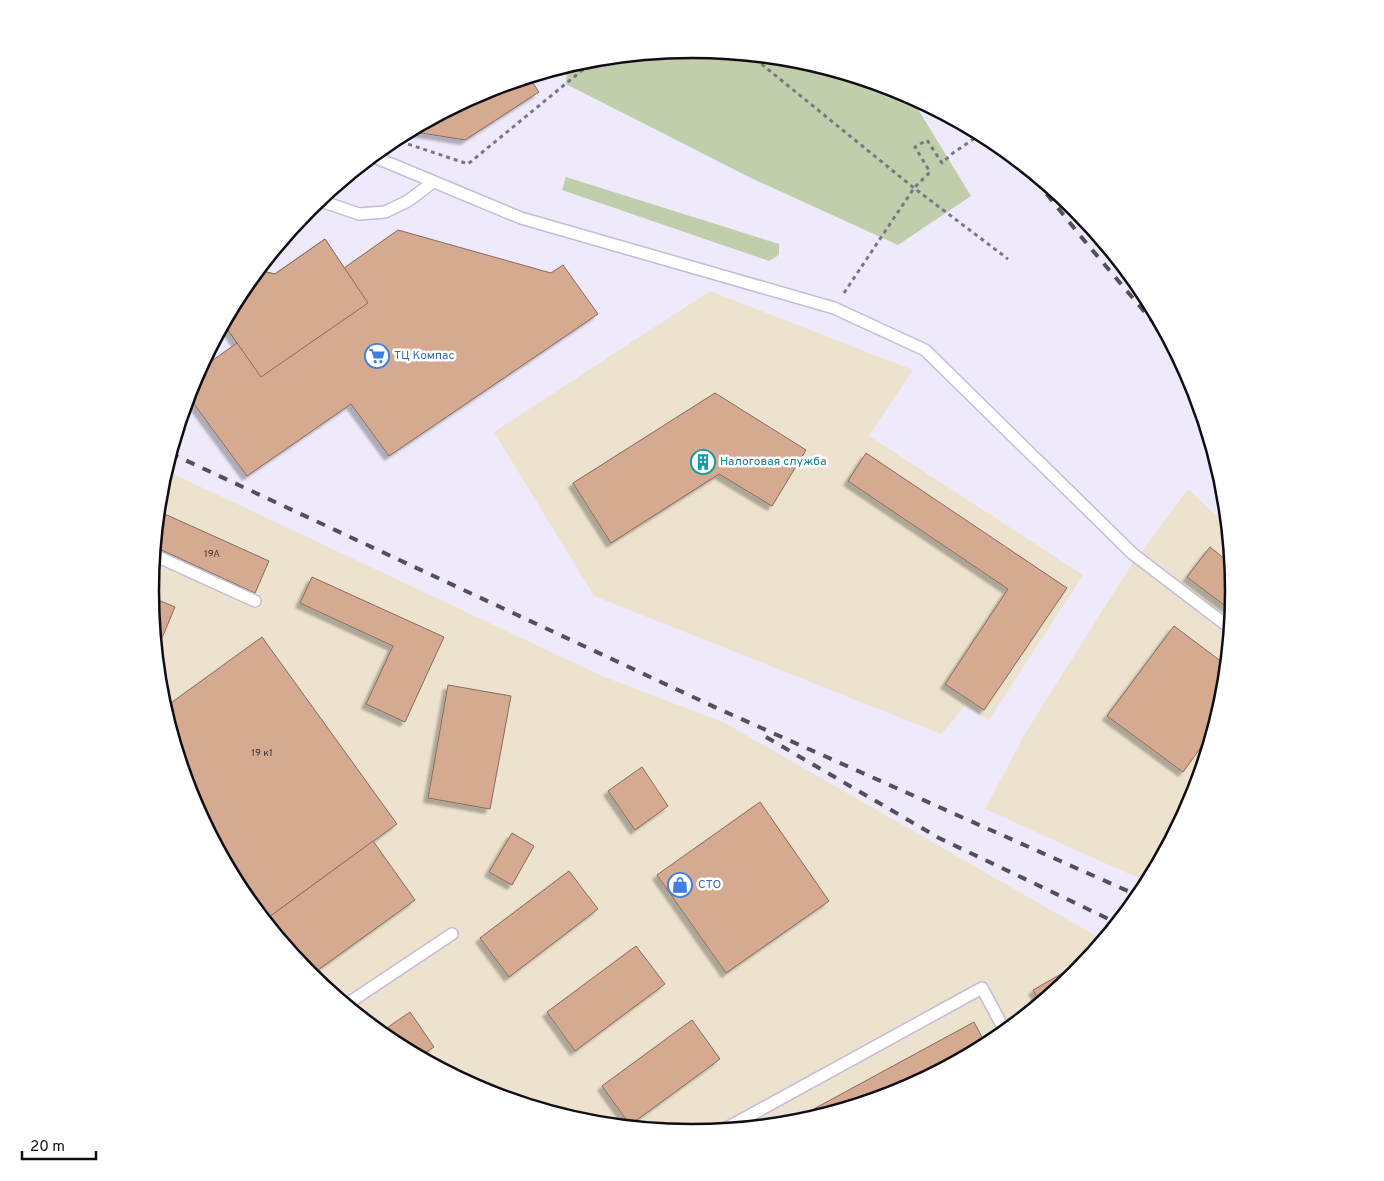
<svg xmlns="http://www.w3.org/2000/svg" width="1384" height="1181" viewBox="0 0 1384 1181" font-family="Overpass,sans-serif">
<style>
.commercial{fill:#ece2cd}
.green{fill:#c1ceab}
.building{fill:#d6aa91;stroke:#866c5d;filter:url(#shadow)}
.lines{fill:none;stroke-linecap:round;stroke-linejoin:round}
.service-casing{stroke:#c5bcd7;stroke-width:14}
.path{stroke:#7c7784;stroke-width:3;stroke-dasharray:4 4;stroke-linecap:butt}
.service{stroke:#fff;stroke-width:11}
.rail{stroke:#534f5b;stroke-width:4;stroke-dasharray:9 9;stroke-linecap:butt}
.labels{text-anchor:middle;dominant-baseline:central;stroke-width:5;stroke-linejoin:round;paint-order:stroke}
.number-label{font-size:10px;fill:#423436}
.shop-label{font-size:12px;fill:#366cbe;stroke:#fff;text-anchor:start}
.culture-label{font-size:12px;fill:#0d838f;stroke:#fff;text-anchor:start}
.rim{fill:none;stroke:#110d17;stroke-width:2.5}
</style>
<defs>
<filter id="shadow"><feDropShadow dx="-4.5" dy="4.5" stdDeviation="1" flood-color="#0004"/></filter>
</defs>
<rect width="100%" height="100%" fill="#efeafb"/>
<g class="commercial">
<polygon points="710,291 913,370 869,436 1083,575 989,720 966,705 941,734 594,596 494,432"/>
<polygon points="165,470 602,676 725,723 1103,940 1075,974 993,1041 899,1091 797,1122 692,1132 586,1122 484,1091 391,1041 360,1016 344,991 336,996 309,973 241,891 191,798 161,696 150,590 161,485"/>
<polygon points="1188,489 1227,526 1234,591 1223,696 1192,798 1147,882 985,809 1026,732 1126,573"/>
</g>
<g class="green">
<polygon points="692,49 798,59 900,90 910,96 971,196 898,245 753,179 566,84 567,65 587,59"/>
<polygon points="566,177 779,244 779,255 769,261 562,190"/>
</g>
<g class="building">
<polygon points="529,77 539,92 465,140 409,131 485,90"/>
<polygon points="398,230 551,273 563,265 598,314 389,456 351,404 247,476 188,396 192,383 199,370 237,343 223,323 235,301 243,296 243,287 257,270 275,274 325,239 344,268"/>
<polygon points="325,239 368,303 261,377 223,323 235,301 243,296 243,287 257,270 275,274"/>
<polygon points="715,393 806,450 772,506 719,474 611,543 573,483"/>
<polygon points="866,453 1067,588 984,710 945,684 1008,589 848,481"/>
<polygon points="158,511 269,561 255,593 155,547"/>
<polygon points="1210,547 1231,564 1234,591 1232,611 1187,577"/>
<polygon points="312,577 444,637 405,722 366,704 393,646 300,603"/>
<polygon points="151,597 175,607 162,638 155,635"/>
<polygon points="1174,626 1226,665 1223,696 1212,732 1183,772 1107,716"/>
<polygon points="262,637 397,824 265,920 241,891 191,798 164,708"/>
<polygon points="448,685 511,696 490,809 428,798"/>
<polygon points="642,767 668,806 635,830 608,791"/>
<polygon points="760,802 829,901 726,973 657,875"/>
<polygon points="512,833 534,846 512,885 489,872"/>
<polygon points="373,841 415,900 311,975 265,920"/>
<polygon points="569,871 598,909 509,977 480,938"/>
<polygon points="636,946 665,984 575,1051 547,1012"/>
<polygon points="1075,966 1078,970 1075,974 1040,1002 1033,990"/>
<polygon points="410,1012 434,1047 420,1056 391,1041 381,1032"/>
<polygon points="692,1020 720,1059 630,1125 602,1086"/>
<polygon points="974,1022 986,1045 899,1091 797,1122 788,1123"/>
</g>
<g class="lines">
<defs>
<g id="service">
<polyline points="372,156 521,218 834,308 925,350 1133,554 1230,628"/>
<polyline points="318,200 359,214 385,212 408,201 433,182"/>
<polyline points="154,555 255,601"/>
<polyline points="347,1004 452,934"/>
<polyline points="725,1129 982,988 1005,1031"/>
</g>
</defs>
<use href="#service" class="service-casing"/>
<g class="path">
<polyline points="749,54 914,188 1008,259"/>
<polyline points="398,136 402,142"/>
<polyline points="393,139 468,164 597,58"/>
<polyline points="844,293 914,188 930,172 915,147 927,140 942,163 953,153 981,134"/>
</g>
<use href="#service" class="service"/>
<g class="rail">
<polyline points="1024,166 1083,239 1170,342"/>
<polyline points="170,453 721,710 1139,896"/>
<polyline points="766,737 939,838 1117,923"/>
</g>
</g>
<defs>
<symbol id="supermarket-ring" viewBox="-11 -11 22 22"><circle r="9.5" fill="#fff" stroke="#3f7fe0" stroke-width="1.5"/><path d="M-6-5.5h2.5l.6 2H6L4.5 2H-2.5L-4.4-4H-6ZM-1.5 3.2a1.3 1.3 0 1 0 .1 0ZM3 3.2a1.3 1.3 0 1 0 .1 0Z" fill="#3f7fe0"/></symbol>
<symbol id="building-ring" viewBox="-11 -11 22 22"><circle r="9.5" fill="#fff" stroke="#0f9aa8" stroke-width="1.5"/><path d="M-4-6H4V6H1V3H-1V6H-4ZM-2.5-4.3h1.7v1.8h-1.7ZM.8-4.3h1.7v1.8H.8ZM-2.5-1h1.7V.8h-1.7ZM.8-1h1.7V.8H.8Z" fill="#0f9aa8"/></symbol>
<symbol id="shop-ring" viewBox="-11 -11 22 22"><circle r="9.5" fill="#fff" stroke="#3f7fe0" stroke-width="1.5"/><path d="M-5-2.5h2.3a2.7 3.5 0 0 1 5.4 0H5L5.5 6h-11ZM-1.5-2.5h3a1.5 2.3 0 0 0-3 0Z" fill="#3f7fe0"/></symbol>
</defs>
<g fill-rule="evenodd">
<use href="#supermarket-ring" x="363" y="342" width="28" height="28"/>
<use href="#building-ring" x="689" y="448" width="28" height="28"/>
<use href="#shop-ring" x="666" y="871" width="28" height="28"/>
</g>
<g class="labels">
<g class="number-label">
<text x="212" y="554">19А</text>
<text x="262" y="753">19 к1</text>
</g>
<g class="shop-label">
<text x="394" y="356">ТЦ Компас</text>
<text x="698" y="885">СТО</text>
</g>
<g class="culture-label">
<text x="720" y="462">Налоговая служба</text>
</g>
</g>
<path d="M0 0H1384V1181H0ZM159 591a533 533 0 1 1 1066 0a533 533 0 1 1-1066 0Z" fill="#fff" fill-rule="evenodd"/>
<path class="rim" d="M159 591a533 533 0 1 1 1066 0a533 533 0 1 1-1066 0Z"/>
<path d="M22 1151v8h74v-8" fill="none" stroke="#110d17" stroke-width="2.5"/>
<text x="30" y="1151" font-size="15" fill="#110d17" stroke="#ffffff" stroke-width="4" paint-order="stroke">20 m</text>
</svg>
